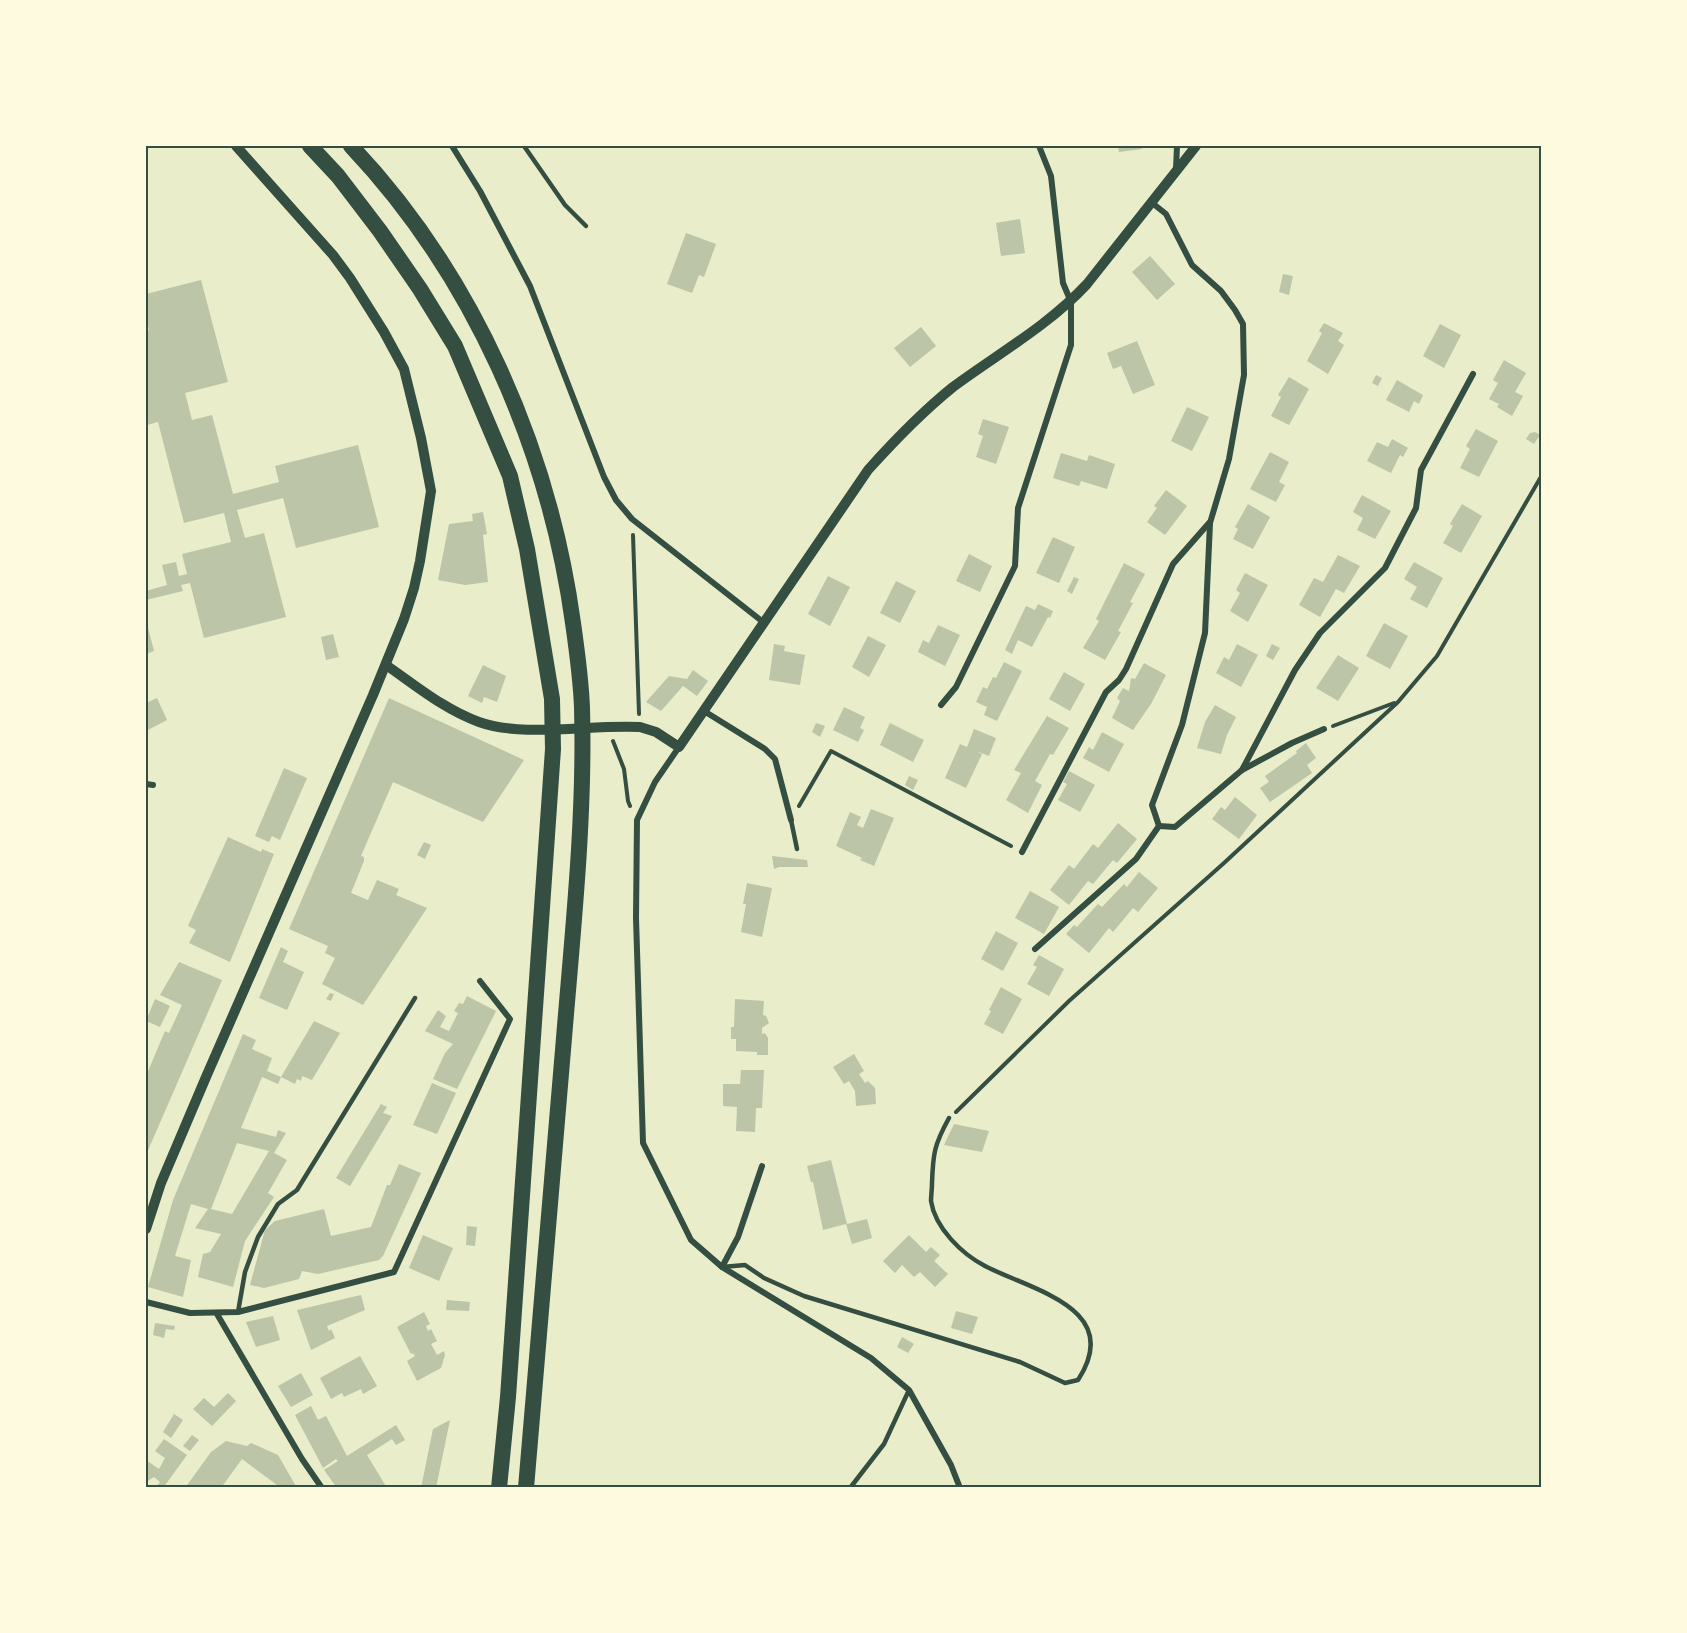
<svg xmlns="http://www.w3.org/2000/svg" width="1687" height="1633" viewBox="0 0 1687 1633" font-family="Barlow,sans-serif">
<style>
.building{fill:#bcc5a7;fill-rule:evenodd}
.lines{fill:none;stroke-linecap:round;stroke-linejoin:round}
.path{stroke:#344e41;stroke-width:4}
.service{stroke:#344e41;stroke-width:4.5}
.minor{stroke:#344e41;stroke-width:6}
.tertiary{stroke:#344e41;stroke-width:10}
.trunk{stroke:#344e41;stroke-width:16}
.neatline{fill:none;stroke:#344e41;stroke-width:2}
</style>
<rect width="100%" height="100%" fill="#e9edc9"/>
<g class="building">
<polygon points="1118,146 1141,146 1142,149 1119,152"/>
<polygon points="1020,219 1025,253 1001,256 996,223"/>
<polygon points="686,233 716,244 704,277 699,275 692,293 667,284"/>
<polygon points="1150,256 1175,284 1157,300 1132,272"/>
<polygon points="1283,274 1293,276 1289,295 1279,292"/>
<polygon points="201,280 228,382 185,393 192,420 212,415 233,494 279,482 275,466 358,445 379,527 296,548 283,498 237,510 245,538 264,533 286,617 204,638 190,583 181,585 183,591 146,600 146,591 167,585 162,565 176,562 179,576 187,574 182,554 231,542 224,513 184,523 158,422 147,425 146,417 146,331 149,330 146,317 146,294"/>
<polygon points="1324,323 1343,333 1338,341 1344,345 1328,374 1307,361 1322,333 1319,331"/>
<polygon points="1440,324 1461,335 1444,368 1423,356"/>
<polygon points="921,327 936,346 910,367 894,348"/>
<polygon points="1137,341 1155,385 1133,394 1121,366 1113,369 1107,353"/>
<polygon points="1504,360 1526,373 1515,392 1523,396 1512,416 1497,407 1499,404 1489,399 1498,383 1493,380"/>
<polygon points="1376,375 1382,378 1378,386 1372,383"/>
<polygon points="1289,377 1309,389 1289,425 1271,416 1281,397 1278,395"/>
<polygon points="1397,380 1423,395 1419,404 1414,401 1409,412 1386,400"/>
<polygon points="1187,407 1209,417 1192,451 1171,441"/>
<polygon points="983,419 1009,427 996,464 976,457 983,436 978,434"/>
<polygon points="1476,429 1498,441 1479,477 1460,468 1470,449 1466,446"/>
<polygon points="1535,432 1540,435 1534,444 1526,439 1530,433"/>
<polygon points="1392,439 1408,448 1403,457 1400,455 1391,473 1367,461 1377,442 1388,447"/>
<polygon points="1270,452 1289,462 1279,482 1285,485 1276,502 1250,489"/>
<polygon points="1061,453 1087,461 1089,455 1115,464 1107,489 1081,481 1079,486 1053,478"/>
<polygon points="1166,490 1187,506 1165,535 1147,522 1157,508 1154,506"/>
<polygon points="1362,495 1391,511 1375,539 1357,530 1363,518 1353,512"/>
<polygon points="1248,504 1270,517 1253,549 1233,539 1238,529 1235,527"/>
<polygon points="1462,504 1482,516 1461,553 1443,543 1453,526 1450,524"/>
<polygon points="483,512 487,534 483,535 488,582 465,585 438,580 449,524 473,521 472,514"/>
<polygon points="1053,537 1075,547 1059,583 1036,573"/>
<polygon points="969,554 992,566 980,592 956,581"/>
<polygon points="1338,555 1360,566 1344,593 1336,589 1320,617 1299,605 1314,578 1323,582"/>
<polygon points="1414,562 1443,578 1427,608 1410,599 1417,587 1404,579"/>
<polygon points="1124,563 1145,574 1130,602 1133,603 1118,631 1121,632 1105,660 1083,648 1099,621 1096,619"/>
<polygon points="1245,573 1268,585 1248,622 1230,611 1240,593 1236,590"/>
<polygon points="828,576 850,587 830,626 808,614"/>
<polygon points="1074,577 1079,579 1072,594 1067,591"/>
<polygon points="896,581 916,591 900,623 880,613"/>
<polygon points="1038,604 1053,611 1050,618 1048,617 1032,647 1018,640 1012,654 1005,650 1026,606 1035,610"/>
<polygon points="146,620 154,651 146,654"/>
<polygon points="1384,623 1408,636 1390,669 1366,656"/>
<polygon points="938,625 960,635 945,666 918,652 923,640 929,643"/>
<polygon points="333,634 339,657 326,660 321,637"/>
<polygon points="868,636 886,645 869,677 852,667"/>
<polygon points="774,644 785,646 784,651 805,655 800,685 769,680"/>
<polygon points="1237,644 1258,655 1241,687 1216,673 1224,657 1229,660"/>
<polygon points="1272,644 1280,648 1273,660 1266,656"/>
<polygon points="1338,655 1359,668 1338,701 1316,688"/>
<polygon points="1004,662 1022,671 997,721 984,715 987,707 976,702 983,687 987,689 993,677 996,678"/>
<polygon points="1144,663 1166,675 1151,704 1133,730 1112,718 1120,701 1117,698 1123,688 1129,691 1131,678 1135,679"/>
<polygon points="483,665 506,676 497,702 484,697 482,703 468,696"/>
<polygon points="693,670 708,681 697,696 683,686 661,711 646,702 669,676 687,679"/>
<polygon points="1064,672 1085,684 1070,711 1049,699"/>
<polygon points="157,698 167,720 146,731 146,703"/>
<polygon points="389,698 524,760 483,822 393,782 361,856 364,857 364,861 351,893 368,900 377,880 399,889 396,895 427,908 363,1005 322,984 335,958 325,953 328,946 289,929"/>
<polygon points="1215,705 1236,717 1227,735 1221,754 1197,748 1205,722"/>
<polygon points="844,707 865,717 860,728 864,730 858,742 833,730"/>
<polygon points="1047,716 1069,728 1053,755 1050,754 1035,781 1042,785 1028,813 1006,800 1021,773 1014,770"/>
<polygon points="816,723 825,726 820,737 812,732"/>
<polygon points="890,723 924,740 913,762 880,745"/>
<polygon points="974,729 996,738 989,756 976,751 982,754 966,788 945,778 960,744 967,747"/>
<polygon points="1102,732 1124,744 1109,772 1083,758 1089,747 1093,750"/>
<polygon points="1306,743 1316,758 1307,765 1312,773 1270,802 1260,788 1269,782 1265,776 1297,753 1296,751"/>
<polygon points="284,768 307,778 280,840 272,836 269,842 255,836"/>
<polygon points="1069,771 1095,785 1080,812 1058,800 1067,784 1063,782"/>
<polygon points="909,776 918,780 913,790 905,785"/>
<polygon points="1235,797 1257,815 1239,839 1212,819 1221,807 1225,810"/>
<polygon points="871,809 894,818 874,866 860,860 862,858 836,846 850,812 861,817 857,825 863,828"/>
<polygon points="1118,823 1137,839 1117,863 1113,860 1093,884 1088,881 1069,905 1050,890 1069,865 1074,869 1093,844 1098,848"/>
<polygon points="228,837 261,852 262,849 274,854 230,962 189,943 196,930 188,926"/>
<polygon points="424,842 431,845 425,859 417,855"/>
<polygon points="772,856 807,860 808,867 779,867 774,869"/>
<polygon points="1139,872 1158,888 1138,912 1133,908 1113,932 1109,928 1089,953 1066,934 1074,925 1077,927 1098,904 1102,907 1124,884 1127,887"/>
<polygon points="747,883 772,888 762,937 741,932 746,904 743,904"/>
<polygon points="1030,891 1059,907 1044,934 1015,918"/>
<polygon points="996,931 1018,943 1003,971 981,959"/>
<polygon points="281,947 288,951 283,962 304,972 287,1010 259,998"/>
<polygon points="1039,955 1064,969 1049,996 1027,984 1037,967 1033,965"/>
<polygon points="179,962 222,980 146,1155 146,1076 165,1031 169,1033 182,1005 160,995"/>
<polygon points="1001,987 1022,999 1003,1034 984,1024 991,1011 989,1010"/>
<polygon points="330,993 334,994 331,1001 326,999"/>
<polygon points="467,996 496,1011 457,1089 433,1079 445,1053 453,1044 425,1031 438,1010 446,1016 440,1027 449,1031 458,1013 454,1011 459,1003 463,1004"/>
<polygon points="155,999 170,1006 160,1027 146,1021"/>
<polygon points="735,999 764,1001 763,1015 766,1016 769,1023 762,1028 762,1034 765,1033 768,1038 768,1055 757,1055 757,1052 736,1051 736,1039 731,1039 731,1027 734,1027"/>
<polygon points="314,1021 340,1033 312,1080 302,1076 301,1081 297,1079 295,1084 281,1077"/>
<path d="M243,1034L256,1040L252,1049L272,1058L267,1071L281,1077L278,1084L262,1077L241,1128L276,1137L278,1130L286,1133L274,1153L287,1160L268,1193L274,1197L245,1241L233,1287L198,1277L203,1254L210,1252L221,1234L195,1228L208,1209L191,1204L175,1256L191,1260L183,1297L148,1287L173,1200ZM237,1143L269,1151L232,1214L211,1209Z"/>
<polygon points="854,1054 864,1071 859,1074 865,1083 868,1081 875,1088 876,1104 856,1106 855,1091 849,1081 844,1084 833,1067"/>
<polygon points="741,1070 764,1070 762,1108 756,1108 755,1132 736,1131 737,1107 723,1106 723,1084 740,1084"/>
<polygon points="432,1083 456,1093 437,1134 413,1125"/>
<polygon points="381,1104 387,1107 383,1113 392,1116 350,1186 336,1178"/>
<polygon points="954,1124 989,1131 982,1152 944,1145"/>
<polygon points="831,1160 847,1224 867,1219 872,1238 852,1244 846,1224 823,1230 813,1182 811,1182 807,1166"/>
<polygon points="399,1164 421,1173 383,1256 379,1260 318,1274 302,1271 299,1279 264,1288 250,1285 265,1230 275,1221 324,1209 331,1236 371,1227 387,1185 390,1185"/>
<polygon points="467,1226 477,1227 475,1246 466,1245"/>
<polygon points="423,1235 453,1248 439,1281 409,1268"/>
<polygon points="909,1235 926,1252 931,1247 940,1255 934,1261 948,1274 935,1287 920,1272 914,1277 902,1265 895,1273 883,1261"/>
<polygon points="361,1295 365,1310 327,1326 329,1331 331,1329 335,1338 311,1350 297,1310"/>
<polygon points="447,1300 470,1302 469,1311 446,1310"/>
<polygon points="956,1311 978,1317 972,1334 951,1328"/>
<polygon points="424,1312 430,1324 426,1326 428,1331 431,1329 437,1341 431,1344 437,1355 444,1351 445,1355 441,1368 417,1381 407,1361 415,1356 413,1353 411,1354 397,1327"/>
<polygon points="273,1316 280,1340 256,1347 246,1322"/>
<polygon points="155,1323 175,1326 174,1330 166,1329 164,1338 153,1335"/>
<polygon points="902,1337 914,1344 908,1353 897,1347"/>
<polygon points="360,1356 377,1386 363,1394 361,1389 344,1397 342,1393 331,1399 320,1378"/>
<polygon points="301,1373 313,1395 291,1407 278,1386"/>
<polygon points="228,1393 236,1401 212,1426 193,1409 204,1398 214,1407"/>
<polygon points="311,1406 318,1420 326,1416 347,1456 396,1425 405,1440 396,1445 392,1439 367,1455 387,1488 337,1488 324,1470 338,1461 336,1459 323,1468 295,1415"/>
<polygon points="174,1414 183,1420 171,1438 163,1432"/>
<polygon points="450,1420 436,1488 421,1488 433,1429"/>
<polygon points="192,1435 199,1440 190,1451 183,1446"/>
<polygon points="164,1439 187,1455 163,1488 155,1488 160,1482 154,1477 146,1482 146,1460 159,1469 165,1458 155,1451"/>
<polygon points="226,1441 247,1446 251,1443 278,1455 297,1488 281,1488 242,1459 221,1488 185,1488 211,1452"/>
</g>
<g class="lines">
<g class="path">
<polyline points="633,535 639,714"/>
<polyline points="1333,726 1394,703"/>
<polyline points="613,741 624,769 628,801 630,806"/>
<polyline points="799,806 831,751 1011,846"/>
<polyline points="956,1112 1069,1001 1224,863 1398,702 1437,656 1542,475"/>
</g>
<g class="service">
<polyline points="524,146 565,205 586,226"/>
<polyline points="791,820 797,849"/>
<path d="M722,1267L745,1265L764,1278L804,1296L1020,1362L1065,1383L1078,1380C1125,1308 1031,1290 985,1266C962,1254 935,1228 931,1201C931,1196 932,1189 932,1183C933,1154 934,1145 949,1118"/>
<polyline points="238,1312 245,1272 258,1237 278,1204 297,1190 415,998"/>
<polyline points="850,1488 884,1444 909,1390"/>
</g>
<g class="minor">
<polyline points="452,146 480,191 530,286 604,477 616,500 632,519 763,622"/>
<polyline points="1176,169 1177,146"/>
<polyline points="1151,202 1166,214 1192,265 1221,291 1235,310 1243,324 1244,375 1229,459 1210,523 1205,633 1182,725 1152,805 1159,826"/>
<polyline points="941,705 956,687 1015,566 1018,508 1071,345 1071,302 1063,283 1051,176 1039,146"/>
<polyline points="704,711 765,749 775,759 791,820"/>
<polyline points="679,747 655,782 637,820 636,918 643,1143 691,1240 722,1267 871,1358 909,1390 951,1465 960,1488"/>
<polyline points="1242,770 1295,670 1320,633 1385,568 1416,508 1421,470 1473,374"/>
<polyline points="146,784 153,785"/>
<polyline points="1159,826 1175,827 1242,770 1292,743 1324,729"/>
<polyline points="1022,852 1106,692 1119,680 1126,669 1173,564 1209,523"/>
<polyline points="1035,949 1136,859 1159,826"/>
<polyline points="722,1267 738,1237 762,1166"/>
<polyline points="146,1302 190,1313 238,1312 394,1272 510,1019 480,981"/>
<polyline points="217,1314 302,1459 322,1488"/>
</g>
<g class="tertiary">
<path d="M386,665C415,685 445,710 479,722C523,738 592,724 640,727L656,732L679,747L868,470C894,441 922,412 953,387C999,353 1048,326 1087,284L1196,146"/>
<polyline points="146,1229 161,1183 206,1077 373,695 404,619 414,588 420,561 431,491 421,438 404,369 384,332 350,278 333,255 236,146"/>
</g>
<g class="trunk">
<polyline points="310,146 338,176 380,231 420,289 455,346 510,476 527,549 552,699 553,749 508,1397 499,1488"/>
<path d="M351,146C473,275 549,448 573,623C577,651 581,679 582,708C585,818 573,928 564,1038C551,1188 538,1338 526,1488"/>
</g>
</g>
<rect width="1687" height="1633" fill="none" stroke="#fefae0" stroke-width="294"/>
<rect x="147" y="147" width="1393" height="1339" class="neatline"/>
</svg>
